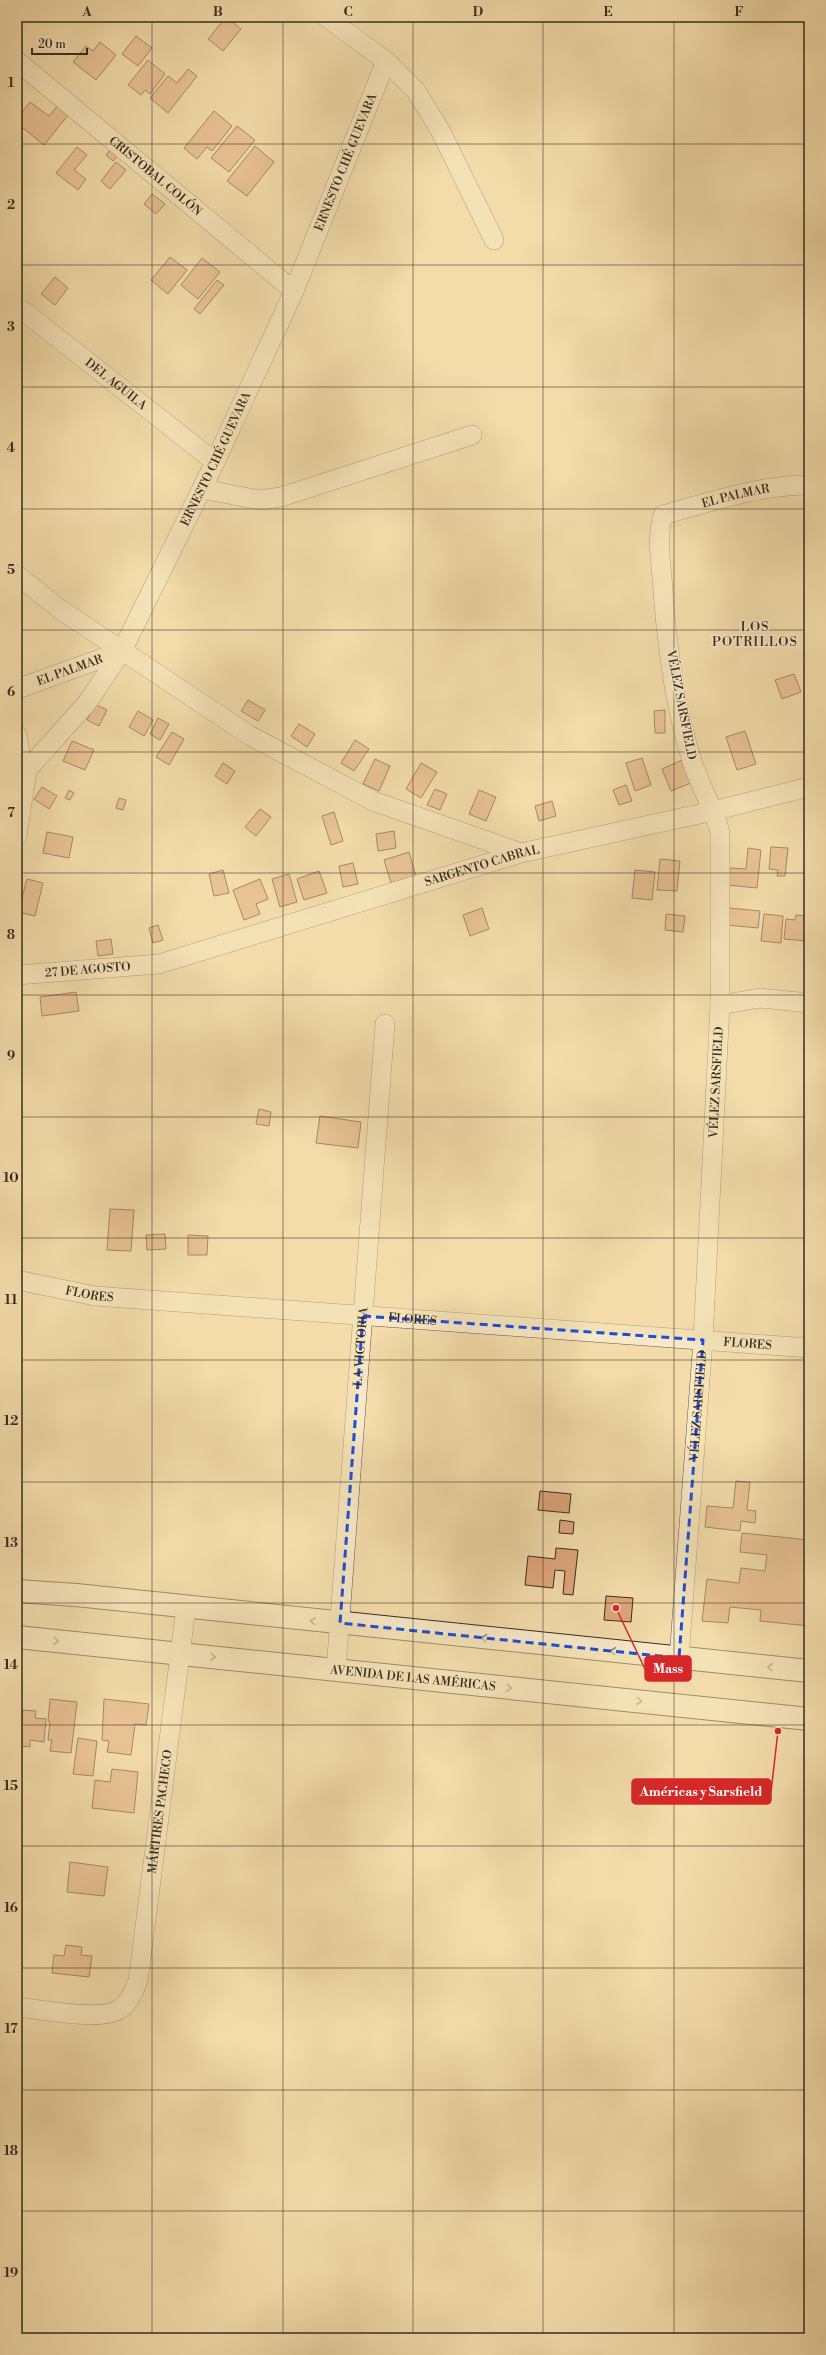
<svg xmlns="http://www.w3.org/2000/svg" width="826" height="2355" viewBox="0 0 826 2355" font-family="'Libre Bodoni',serif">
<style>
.building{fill:#e0a57b;stroke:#362c22}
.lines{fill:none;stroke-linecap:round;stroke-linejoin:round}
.street-casing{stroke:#655844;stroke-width:20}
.secondary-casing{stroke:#362c22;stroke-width:24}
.street{stroke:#f7e8c8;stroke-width:19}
.secondary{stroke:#f7e8c8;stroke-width:22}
.oneway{stroke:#968a75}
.marked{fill:none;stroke:#1d4ed8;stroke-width:3;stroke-dasharray:8 5;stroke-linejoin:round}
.grid{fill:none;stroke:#362c22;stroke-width:1;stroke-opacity:0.55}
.labels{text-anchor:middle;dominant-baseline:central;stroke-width:3;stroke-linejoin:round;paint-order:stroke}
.street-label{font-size:12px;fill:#362c22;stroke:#f7e8c8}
.neighbourhood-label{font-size:13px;letter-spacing:1px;fill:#362c22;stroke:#f7e8c8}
.leader{fill:none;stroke:#d62828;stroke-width:1.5}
.callout-dot{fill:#d62828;stroke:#f7e8c8;stroke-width:1.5}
.callout{fill:#d62828;stroke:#d62828;stroke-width:1.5}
.callout-label{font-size:13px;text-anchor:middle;font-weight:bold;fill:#fff}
.neatline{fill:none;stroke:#362c22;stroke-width:1.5}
.grid-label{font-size:13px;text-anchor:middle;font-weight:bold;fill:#362c22}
</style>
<rect width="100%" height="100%" fill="#f3dcaa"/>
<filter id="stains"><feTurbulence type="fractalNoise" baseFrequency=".005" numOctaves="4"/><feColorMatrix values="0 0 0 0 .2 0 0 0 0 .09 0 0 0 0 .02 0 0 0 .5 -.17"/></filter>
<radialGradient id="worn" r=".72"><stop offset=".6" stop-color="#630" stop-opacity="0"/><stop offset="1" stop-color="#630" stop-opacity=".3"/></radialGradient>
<g class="building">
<polygon points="226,17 241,29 223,51 208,39"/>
<polygon points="136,36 152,48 138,66 122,54"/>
<polygon points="100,42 116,55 96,80 73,62 86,46 93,51"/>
<polygon points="148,60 165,74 150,94 145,90 141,95 128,85"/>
<polygon points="188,69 197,76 168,113 150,98 168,76 177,83"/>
<polygon points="30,102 49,116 58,105 69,114 44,145 23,128 17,135 17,119"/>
<polygon points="214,111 232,126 212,151 207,147 197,159 184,148"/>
<polygon points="237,126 255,140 229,172 211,158"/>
<polygon points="255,146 274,162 247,196 227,181"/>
<polygon points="77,147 87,155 74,170 86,179 78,190 56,173"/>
<polygon points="111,149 118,155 113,161 106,155"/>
<polygon points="116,162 126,170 110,189 101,181"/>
<polygon points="152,194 165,204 156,214 144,204"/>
<polygon points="170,257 187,270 168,294 151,280"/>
<polygon points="202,258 220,272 198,299 181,285"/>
<polygon points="55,277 68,288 55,305 41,294"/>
<polygon points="217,280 224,285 200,314 194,309"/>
<polygon points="794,674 801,692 782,699 775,680"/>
<polygon points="248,700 265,710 258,721 241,711"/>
<polygon points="95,704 107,710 99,726 87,720"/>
<polygon points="665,710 665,733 655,733 654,711"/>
<polygon points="138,711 153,720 144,736 129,727"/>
<polygon points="158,718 169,724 160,740 150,734"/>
<polygon points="299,724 315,734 307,747 291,736"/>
<polygon points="745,731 756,764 737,770 726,737"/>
<polygon points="172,732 184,739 169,765 156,757"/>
<polygon points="355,740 369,749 354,771 341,763"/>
<polygon points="72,741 94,750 85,770 63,761"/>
<polygon points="642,758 651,785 635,791 626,763"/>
<polygon points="375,759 390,766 379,791 363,784"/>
<polygon points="682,760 691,783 671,791 662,769"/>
<polygon points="223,763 235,771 227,784 215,776"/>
<polygon points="421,763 437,772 421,798 406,789"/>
<polygon points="626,785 632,801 619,805 613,790"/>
<polygon points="42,787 57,796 49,809 34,799"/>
<polygon points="435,789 447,794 440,810 427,805"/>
<polygon points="69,790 74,793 70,800 65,798"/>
<polygon points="479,790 496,797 486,821 469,814"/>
<polygon points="119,798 126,800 123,810 116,808"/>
<polygon points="552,801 556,816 539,821 535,806"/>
<polygon points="260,809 271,817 256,836 245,827"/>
<polygon points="334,812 343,841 331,845 322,816"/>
<polygon points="394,831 396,848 378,851 376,834"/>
<polygon points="47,832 73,837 69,858 43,853"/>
<polygon points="771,847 788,848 785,876 777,876 778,870 769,869"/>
<polygon points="748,848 761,850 757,888 728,885 730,868 746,869"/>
<polygon points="409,852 416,876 391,883 384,860"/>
<polygon points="660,859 680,861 677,891 657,890"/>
<polygon points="353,863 358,884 343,887 339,866"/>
<polygon points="223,870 229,893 214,896 209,874"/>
<polygon points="635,870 655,872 652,900 632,898"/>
<polygon points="319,871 327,893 304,900 297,879"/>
<polygon points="289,874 297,902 280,907 272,879"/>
<polygon points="27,879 43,883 35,916 18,912"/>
<polygon points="260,879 268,899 256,904 260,914 244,920 233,890"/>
<polygon points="482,908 489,929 470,936 463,915"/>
<polygon points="729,908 760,911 758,928 727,925"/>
<polygon points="666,914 685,916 683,932 665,930"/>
<polygon points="764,914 783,916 781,943 761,941"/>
<polygon points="796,915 809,916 807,941 784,939 786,919 795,920"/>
<polygon points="158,925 163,940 153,943 149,928"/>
<polygon points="111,939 113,954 98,956 96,941"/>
<polygon points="76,992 79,1011 42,1016 40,997"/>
<polygon points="17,1003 21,1003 20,1028 17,1028"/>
<polygon points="259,1109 271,1112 269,1126 256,1124"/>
<polygon points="320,1116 361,1122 358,1148 316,1143"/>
<polygon points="110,1209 134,1210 131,1251 107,1250"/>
<polygon points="165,1234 166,1249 147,1250 146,1235"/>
<polygon points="188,1235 208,1236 207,1255 188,1255"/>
<polygon points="736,1481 750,1482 747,1510 756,1511 755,1523 741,1521 740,1531 705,1527 707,1506 733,1508"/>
<polygon points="540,1491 571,1494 569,1513 538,1510"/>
<polygon points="560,1520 574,1522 573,1534 559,1533"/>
<polygon points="742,1533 809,1540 809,1626 760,1621 761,1610 730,1607 728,1623 702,1621 707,1579 739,1583 741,1568 765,1571 767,1555 740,1552"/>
<polygon points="556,1548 578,1550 573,1595 563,1594 565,1571 555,1570 553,1588 525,1585 528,1556 555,1559"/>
<polygon points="606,1596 633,1598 631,1622 604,1620"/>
<polygon points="50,1699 77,1702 71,1753 50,1751 52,1740 48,1740 50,1722 48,1721"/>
<polygon points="104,1699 149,1704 146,1725 135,1724 131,1755 107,1752 109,1741 102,1740"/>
<polygon points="17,1707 21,1707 17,1740"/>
<polygon points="23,1710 36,1711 35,1718 46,1719 44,1742 30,1740 30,1747 19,1746"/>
<polygon points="78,1738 97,1741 93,1776 73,1774"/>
<polygon points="112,1769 138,1772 134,1813 92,1808 95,1780 110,1782"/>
<polygon points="70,1862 108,1867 104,1896 67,1892"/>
<polygon points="66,1945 82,1947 81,1955 92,1956 89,1977 52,1973 54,1955 64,1956"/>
</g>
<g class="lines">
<defs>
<g id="street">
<polyline points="326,17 386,61 416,91 440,130 494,240"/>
<path id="s1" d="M17,61L294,291"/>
<path id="s2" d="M17,306L215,462"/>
<polyline points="202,489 259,500 281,497 472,435"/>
<polyline points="17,575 61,610 249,735 373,801 521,853"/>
<path id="s3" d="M17,689L122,651"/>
<polyline points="17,735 24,777"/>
<path id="s4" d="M17,836L27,770L87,703L122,651L215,462L294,291L386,61"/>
<path id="s5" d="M17,975L159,964L521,853L713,811L809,787"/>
<polyline points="720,1005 760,998 809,1003"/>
<path id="s6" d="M17,1280L95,1296L809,1348"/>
<path id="s7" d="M679,1658L703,1340L720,1005V832C713,809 701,787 693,764C674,707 666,638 662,578C660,557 657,536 663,515C710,502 760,485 809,485"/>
<path id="s8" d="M336,1670L385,1024"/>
<path id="s9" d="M17,2007C39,2009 103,2022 120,2009C129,2003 134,1991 138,1981L186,1608"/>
</g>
<g id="secondary">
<polyline points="17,1591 76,1595 809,1671"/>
<path id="s10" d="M17,1637L809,1719"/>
</g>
</defs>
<use href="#street" class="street-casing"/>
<use href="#secondary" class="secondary-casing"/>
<use href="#street" class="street"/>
<use href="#secondary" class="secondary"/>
</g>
<defs><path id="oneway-chevron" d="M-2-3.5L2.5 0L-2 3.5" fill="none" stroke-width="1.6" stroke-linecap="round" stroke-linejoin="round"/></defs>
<g class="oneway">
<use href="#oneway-chevron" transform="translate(313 1621) rotate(-174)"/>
<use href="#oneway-chevron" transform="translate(484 1638) rotate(-174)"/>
<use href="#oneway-chevron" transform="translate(56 1641) rotate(6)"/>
<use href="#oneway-chevron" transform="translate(613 1651) rotate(-174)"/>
<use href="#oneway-chevron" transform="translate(213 1657) rotate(6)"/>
<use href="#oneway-chevron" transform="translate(770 1667) rotate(-174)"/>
<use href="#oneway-chevron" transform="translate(509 1688) rotate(6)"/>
<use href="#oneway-chevron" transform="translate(639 1701) rotate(6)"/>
</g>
<path d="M0 0H826V2355H0ZM363,1316L703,1340L679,1658L340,1623Z" fill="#f3dcaa" fill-opacity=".55" fill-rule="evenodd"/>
<path class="marked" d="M363,1316L703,1340L679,1658L340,1623Z"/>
<path class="grid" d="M152,17V2338M283,17V2338M413,17V2338M543,17V2338M674,17V2338M17,144H809M17,265H809M17,387H809M17,509H809M17,630H809M17,752H809M17,873H809M17,995H809M17,1117H809M17,1238H809M17,1360H809M17,1482H809M17,1603H809M17,1725H809M17,1846H809M17,1968H809M17,2090H809M17,2211H809"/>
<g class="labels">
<g class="street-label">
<text stroke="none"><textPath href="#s4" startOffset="757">ERNESTO CHÉ GUEVARA</textPath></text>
<text stroke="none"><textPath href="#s1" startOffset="180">CRISTOBAL COLÓN</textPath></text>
<text stroke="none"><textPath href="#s2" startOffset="126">DEL AGUILA</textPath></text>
<text stroke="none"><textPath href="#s4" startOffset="433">ERNESTO CHÉ GUEVARA</textPath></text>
<text stroke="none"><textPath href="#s7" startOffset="1228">EL PALMAR</textPath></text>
<text stroke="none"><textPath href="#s3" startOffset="56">EL PALMAR</textPath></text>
<text transform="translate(681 705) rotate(79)">VÉLEZ SARSFIELD</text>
<text stroke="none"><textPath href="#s5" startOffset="480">SARGENTO CABRAL</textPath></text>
<text stroke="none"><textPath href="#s5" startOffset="71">27 DE AGOSTO</textPath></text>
<text stroke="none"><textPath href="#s7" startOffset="577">VÉLEZ SARSFIELD</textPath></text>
<text stroke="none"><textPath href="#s6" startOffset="74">FLORES</textPath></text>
<text stroke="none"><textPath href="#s6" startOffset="398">FLORES</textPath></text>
<text stroke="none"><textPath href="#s6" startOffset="734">FLORES</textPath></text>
<text stroke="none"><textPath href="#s8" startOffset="324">LA VICTORIA</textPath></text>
<text stroke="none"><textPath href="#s7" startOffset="253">VÉLEZ SARSFIELD</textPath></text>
<text stroke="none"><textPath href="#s10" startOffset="398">AVENIDA DE LAS AMÉRICAS</textPath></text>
<text stroke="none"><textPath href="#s9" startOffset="309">MÁRTIRES PACHECO</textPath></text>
</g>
<g class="neighbourhood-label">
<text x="755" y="627">LOS<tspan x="755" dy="15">POTRILLOS</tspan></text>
</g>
</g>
<path class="leader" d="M616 1608L645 1669M778 1731L771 1792"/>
<g class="callout-dot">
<circle cx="616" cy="1608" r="4"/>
<circle cx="778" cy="1731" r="4"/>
</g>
<g class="callout">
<rect x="645" y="1656" width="46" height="25" rx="4"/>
<rect x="632" y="1779" width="139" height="25" rx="4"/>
</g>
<g class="callout-label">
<text x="668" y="1673">Mass</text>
<text x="701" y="1796">Américas y Sarsfield</text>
</g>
<rect width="826" height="2355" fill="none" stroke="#f3dcaa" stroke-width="44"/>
<path d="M32 48v6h55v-6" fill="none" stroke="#362c22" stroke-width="2"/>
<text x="38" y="48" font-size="12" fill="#362c22" stroke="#f7e8c8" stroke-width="3" paint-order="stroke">20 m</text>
<rect x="22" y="22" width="782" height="2311" class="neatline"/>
<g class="grid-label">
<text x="87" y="16">A</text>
<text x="218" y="16">B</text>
<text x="348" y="16">C</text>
<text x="478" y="16">D</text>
<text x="608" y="16">E</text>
<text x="739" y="16">F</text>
<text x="11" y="87">1</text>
<text x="11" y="209">2</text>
<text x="11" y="331">3</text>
<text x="11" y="452">4</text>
<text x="11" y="574">5</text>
<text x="11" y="696">6</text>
<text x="11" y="817">7</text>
<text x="11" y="939">8</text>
<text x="11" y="1060">9</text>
<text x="11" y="1182">10</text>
<text x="11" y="1304">11</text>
<text x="11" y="1425">12</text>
<text x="11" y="1547">13</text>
<text x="11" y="1669">14</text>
<text x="11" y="1790">15</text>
<text x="11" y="1912">16</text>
<text x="11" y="2033">17</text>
<text x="11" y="2155">18</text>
<text x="11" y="2277">19</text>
</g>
<rect width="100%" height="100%" filter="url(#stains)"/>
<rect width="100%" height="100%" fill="url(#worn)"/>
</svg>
